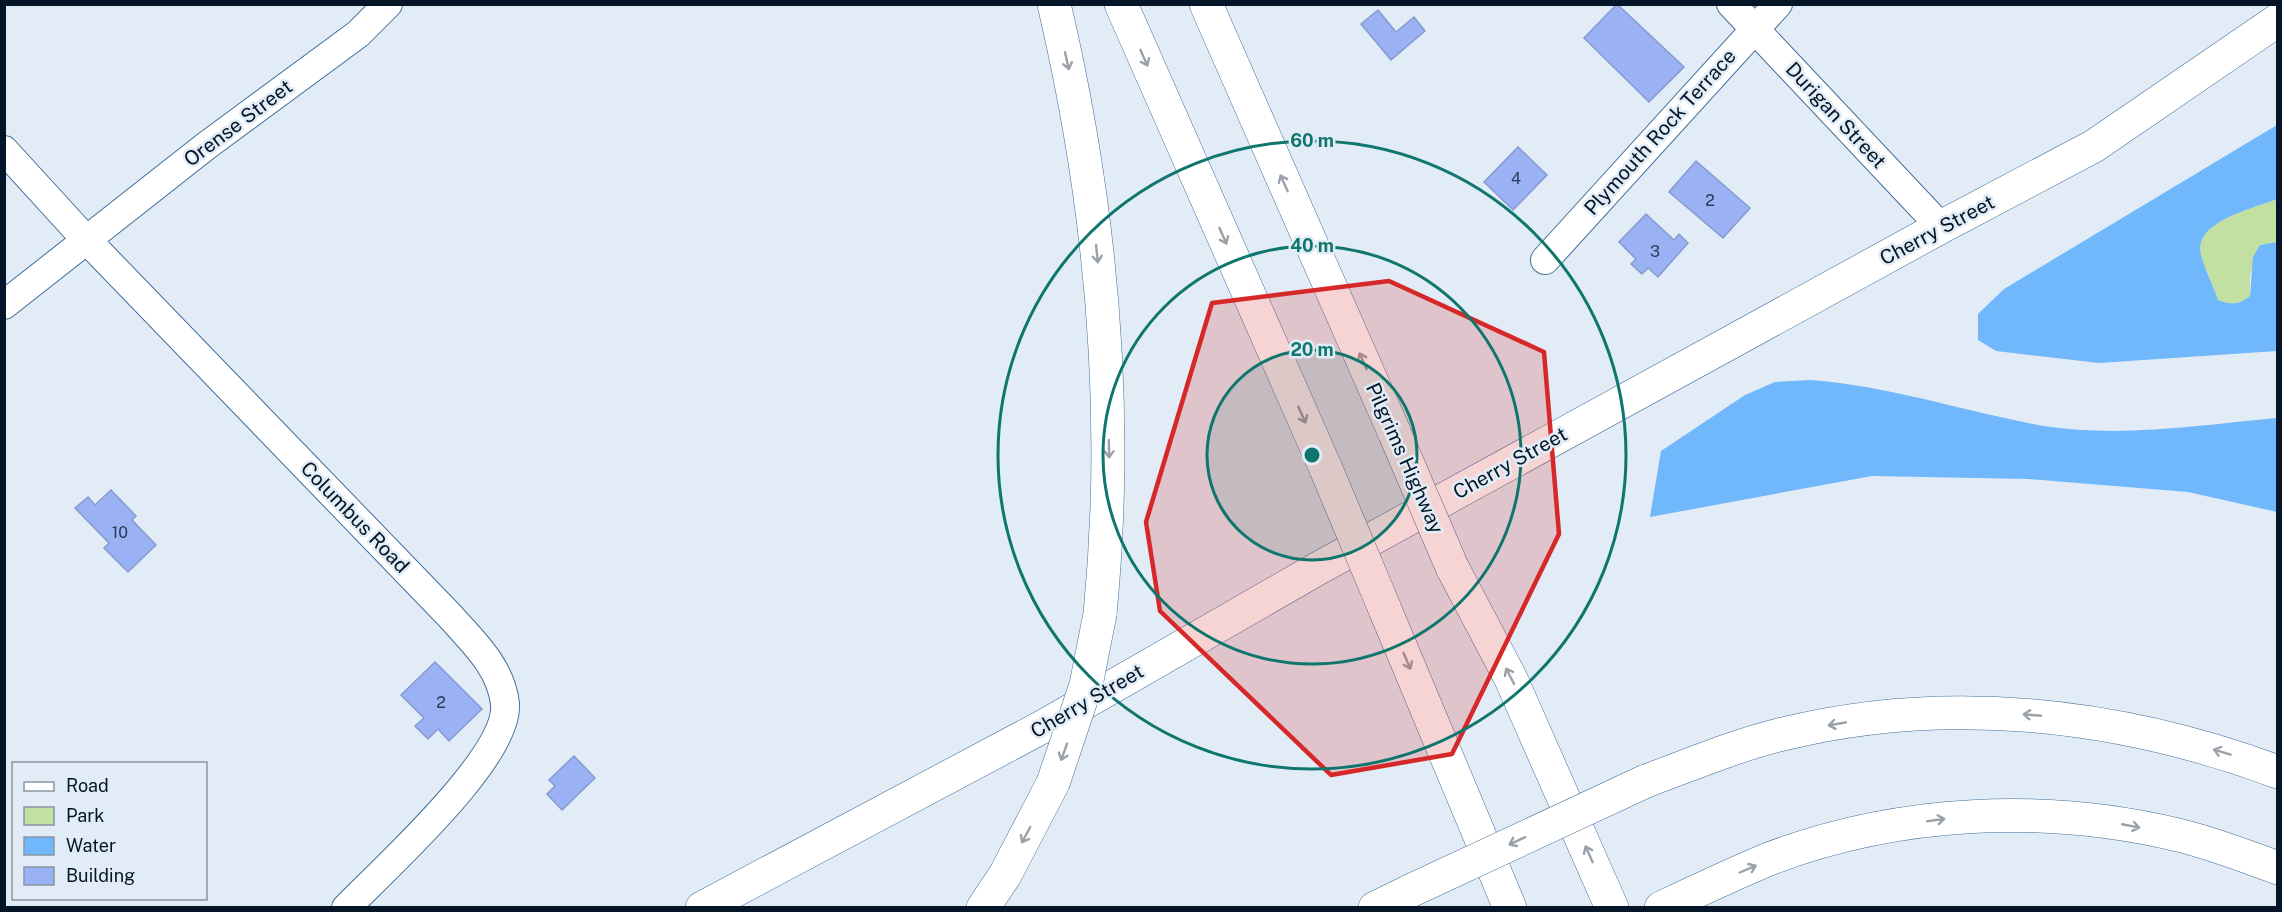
<svg xmlns="http://www.w3.org/2000/svg" width="2282" height="912" viewBox="0 0 2282 912" font-family="'Public Sans',sans-serif">
<style>
.green{fill:#c2e0a1}
.water{fill:#70b7fb}
.building{fill:#9ab2f3;stroke:#869ad2;stroke-width:1.5}
.lines{fill:none;stroke-linecap:round;stroke-linejoin:round}
.street-casing{stroke:#416f9a;stroke-width:30}
.secondary-casing{stroke:#416f9a;stroke-width:34}
.highway-casing{stroke:#416f9a;stroke-width:34}
.street{stroke:#fff;stroke-width:28}
.secondary{stroke:#fff;stroke-width:33}
.highway{stroke:#fff;stroke-width:33}
.highway-bridge-casing{stroke:#416f9a;stroke-width:34;stroke-linecap:butt}
.highway-bridge{stroke:#fff;stroke-width:33}
.oneway{stroke:#9aa1a8}
.marked{fill:#d62828;fill-opacity:0.2;stroke:#d62828;stroke-width:4.5;stroke-linejoin:round}
.ring{fill:none;stroke:#0f766e;stroke-width:3}
.labels{text-anchor:middle;dominant-baseline:central;stroke-width:5;stroke-linejoin:round;paint-order:stroke}
.number-label{font-size:16px;fill:#293c59}
.street-label{font-size:20px;fill:#031526;stroke:#e2ecf6}
.centre{fill:#0f766e;stroke:#e2ecf6;stroke-width:3}
.ring-label{font-size:18px;text-anchor:middle;font-weight:bold;fill:#0f766e;stroke:#e2ecf6;stroke-width:5;stroke-linejoin:round;paint-order:stroke}
</style>
<rect width="100%" height="100%" fill="#e2ecf6"/>
<path class="green" d="M2277,199V242L2260,245L2250,276V296C2239,305 2231,305 2218,300C2213,285 2205,270 2201,255C2193,221 2253,209 2277,199Z"/>
<g class="water">
<path d="M2277,125V199C2253,209 2193,221 2201,255C2205,270 2213,285 2218,300C2231,305 2239,305 2250,296L2253,257L2260,245L2277,242V351L2099,363L1996,351L1978,340V314L2004,289Z"/>
<path d="M1811,380C1890,386 1966,412 2044,426C2121,438 2201,425 2277,418V512L2188,492L2028,479L1872,476L1650,517L1661,451L1745,395L1775,382Z"/>
</g>
<g class="building">
<polygon points="1617,4 1684,67 1649,102 1584,38"/>
<polygon points="1378,10 1396,32 1414,17 1425,31 1391,60 1361,24"/>
<polygon points="1518,147 1547,175 1513,210 1484,182"/>
<polygon points="1696,161 1750,208 1723,238 1669,192"/>
<polygon points="1646,214 1674,240 1679,234 1688,243 1658,277 1648,268 1642,274 1631,264 1636,259 1619,242"/>
<polygon points="111,490 136,516 132,520 156,545 128,572 104,548 109,543 75,508 88,497 95,505"/>
<polygon points="435,662 482,709 449,741 438,729 428,739 415,726 424,718 401,695"/>
<polygon points="574,756 595,778 562,810 547,794 555,786 549,780"/>
</g>
<g class="lines">
<defs>
<g id="street">
<polyline points="1731,4 1941,227"/>
<path d="M4,150L79,232L450,616C473,642 501,667 505,704C510,756 384,869 346,908"/>
<polyline points="1545,260 1778,4"/>
<polyline points="4,305 206,146 358,34 388,4"/>
</g>
<polyline id="secondary" points="702,908 1044,726 1317,569 1941,227 2094,146 2278,20"/>
<g id="highway">
<path d="M1054,4C1101,204 1120,410 1100,614"/>
<polyline points="1121,4 1326,469"/>
<polyline points="1206,4 1395,434"/>
<polyline points="1452,567 1511,679 1612,908"/>
<polyline points="1384,607 1510,908"/>
<path d="M1646,781C1690,765 1734,746 1779,735C1945,693 2119,713 2278,772"/>
<polyline points="983,908 1005,875 1053,783"/>
<polyline points="1375,908 1410,891"/>
<path d="M1661,908C1697,891 1733,874 1769,859C1897,810 2045,803 2178,835C2212,843 2245,856 2278,868"/>
</g>
</defs>
<use href="#street" class="street-casing"/>
<use href="#secondary" class="secondary-casing"/>
<use href="#highway" class="highway-casing"/>
<use href="#street" class="street"/>
<use href="#secondary" class="secondary"/>
<use href="#highway" class="highway"/>
<defs>
<g id="highway-bridge">
<polyline points="1395,434 1452,567"/>
<polyline points="1326,469 1384,607"/>
<polyline points="1053,783 1086,685 1100,614"/>
<polyline points="1410,891 1646,781"/>
</g>
</defs>
<use href="#highway-bridge" class="highway-bridge-casing"/>
<use href="#highway-bridge" class="highway-bridge"/>
</g>
<defs><path id="oneway-shaft" d="M-6 0H5M1.5-3L5.5 0L1.5 3" fill="none" stroke-width="1.6" stroke-linecap="round" stroke-linejoin="round" transform="scale(1.5)"/></defs>
<g class="oneway">
<use href="#oneway-shaft" transform="translate(1144 58) rotate(66)"/>
<use href="#oneway-shaft" transform="translate(1067 61) rotate(77)"/>
<use href="#oneway-shaft" transform="translate(1284 183) rotate(-114)"/>
<use href="#oneway-shaft" transform="translate(1223 236) rotate(66)"/>
<use href="#oneway-shaft" transform="translate(1097 254) rotate(84)"/>
<use href="#oneway-shaft" transform="translate(1363 361) rotate(-114)"/>
<use href="#oneway-shaft" transform="translate(1302 415) rotate(66)"/>
<use href="#oneway-shaft" transform="translate(1109 449) rotate(89)"/>
<use href="#oneway-shaft" transform="translate(1407 661) rotate(67)"/>
<use href="#oneway-shaft" transform="translate(1510 676) rotate(-117)"/>
<use href="#oneway-shaft" transform="translate(2032 715) rotate(-175)"/>
<use href="#oneway-shaft" transform="translate(1837 724) rotate(170)"/>
<use href="#oneway-shaft" transform="translate(1064 752) rotate(110)"/>
<use href="#oneway-shaft" transform="translate(2222 752) rotate(-163)"/>
<use href="#oneway-shaft" transform="translate(1936 820) rotate(-8)"/>
<use href="#oneway-shaft" transform="translate(2131 826) rotate(11)"/>
<use href="#oneway-shaft" transform="translate(1026 835) rotate(118)"/>
<use href="#oneway-shaft" transform="translate(1517 841) rotate(155)"/>
<use href="#oneway-shaft" transform="translate(1589 854) rotate(-114)"/>
<use href="#oneway-shaft" transform="translate(1748 869) rotate(-23)"/>
</g>
<path class="marked" d="M1389,281L1544,352L1559,534L1452,754L1331,775L1160,611L1146,522L1212,303Z"/>
<circle cx="1312" cy="455" r="105" fill="#0f766e" fill-opacity=".12"/>
<g class="ring">
<circle cx="1312" cy="455" r="105"/>
<circle cx="1312" cy="455" r="209"/>
<circle cx="1312" cy="455" r="314"/>
</g>
<g class="labels">
<g class="number-label">
<text x="1516" y="178">4</text>
<text x="1710" y="200">2</text>
<text x="1655" y="251">3</text>
<text x="120" y="532">10</text>
<text x="441" y="702">2</text>
</g>
<g class="street-label">
<text transform="translate(1836 115) rotate(47)">Durigan Street</text>
<text transform="translate(238 123) rotate(-37)">Orense Street</text>
<text transform="translate(1660 132) rotate(-48)">Plymouth Rock Terrace</text>
<text transform="translate(1937 230) rotate(-28)">Cherry Street</text>
<text transform="translate(1405 458) rotate(66)">Pilgrims Highway</text>
<text transform="translate(1510 463) rotate(-29)">Cherry Street</text>
<text transform="translate(355 517) rotate(46)">Columbus Road</text>
<text transform="translate(1087 701) rotate(-30)">Cherry Street</text>
</g>
</g>
<circle cx="1312" cy="455" r="9" class="centre"/>
<g class="ring-label">
<text x="1312" y="147">60 m</text>
<text x="1312" y="252">40 m</text>
<text x="1312" y="356">20 m</text>
</g>
<rect width="2282" height="912" fill="none" stroke="#031526" stroke-width="12"/>
<rect x="12" y="762" width="195" height="138" fill="#e2ecf6" stroke="#8996a3" stroke-width="1.5"/>
<rect x="24" y="782" width="30" height="9" fill="#ffffff" stroke="#8996a3" stroke-width="1.5"/>
<text x="66" y="792" font-size="18" fill="#031526">Road</text>
<rect x="24" y="807" width="30" height="18" fill="#c2e0a1" stroke="#8996a3" stroke-width="1.5"/>
<text x="66" y="822" font-size="18" fill="#031526">Park</text>
<rect x="24" y="837" width="30" height="18" fill="#70b7fb" stroke="#8996a3" stroke-width="1.5"/>
<text x="66" y="852" font-size="18" fill="#031526">Water</text>
<rect x="24" y="867" width="30" height="18" fill="#9ab2f3" stroke="#8996a3" stroke-width="1.5"/>
<text x="66" y="882" font-size="18" fill="#031526">Building</text>
</svg>
